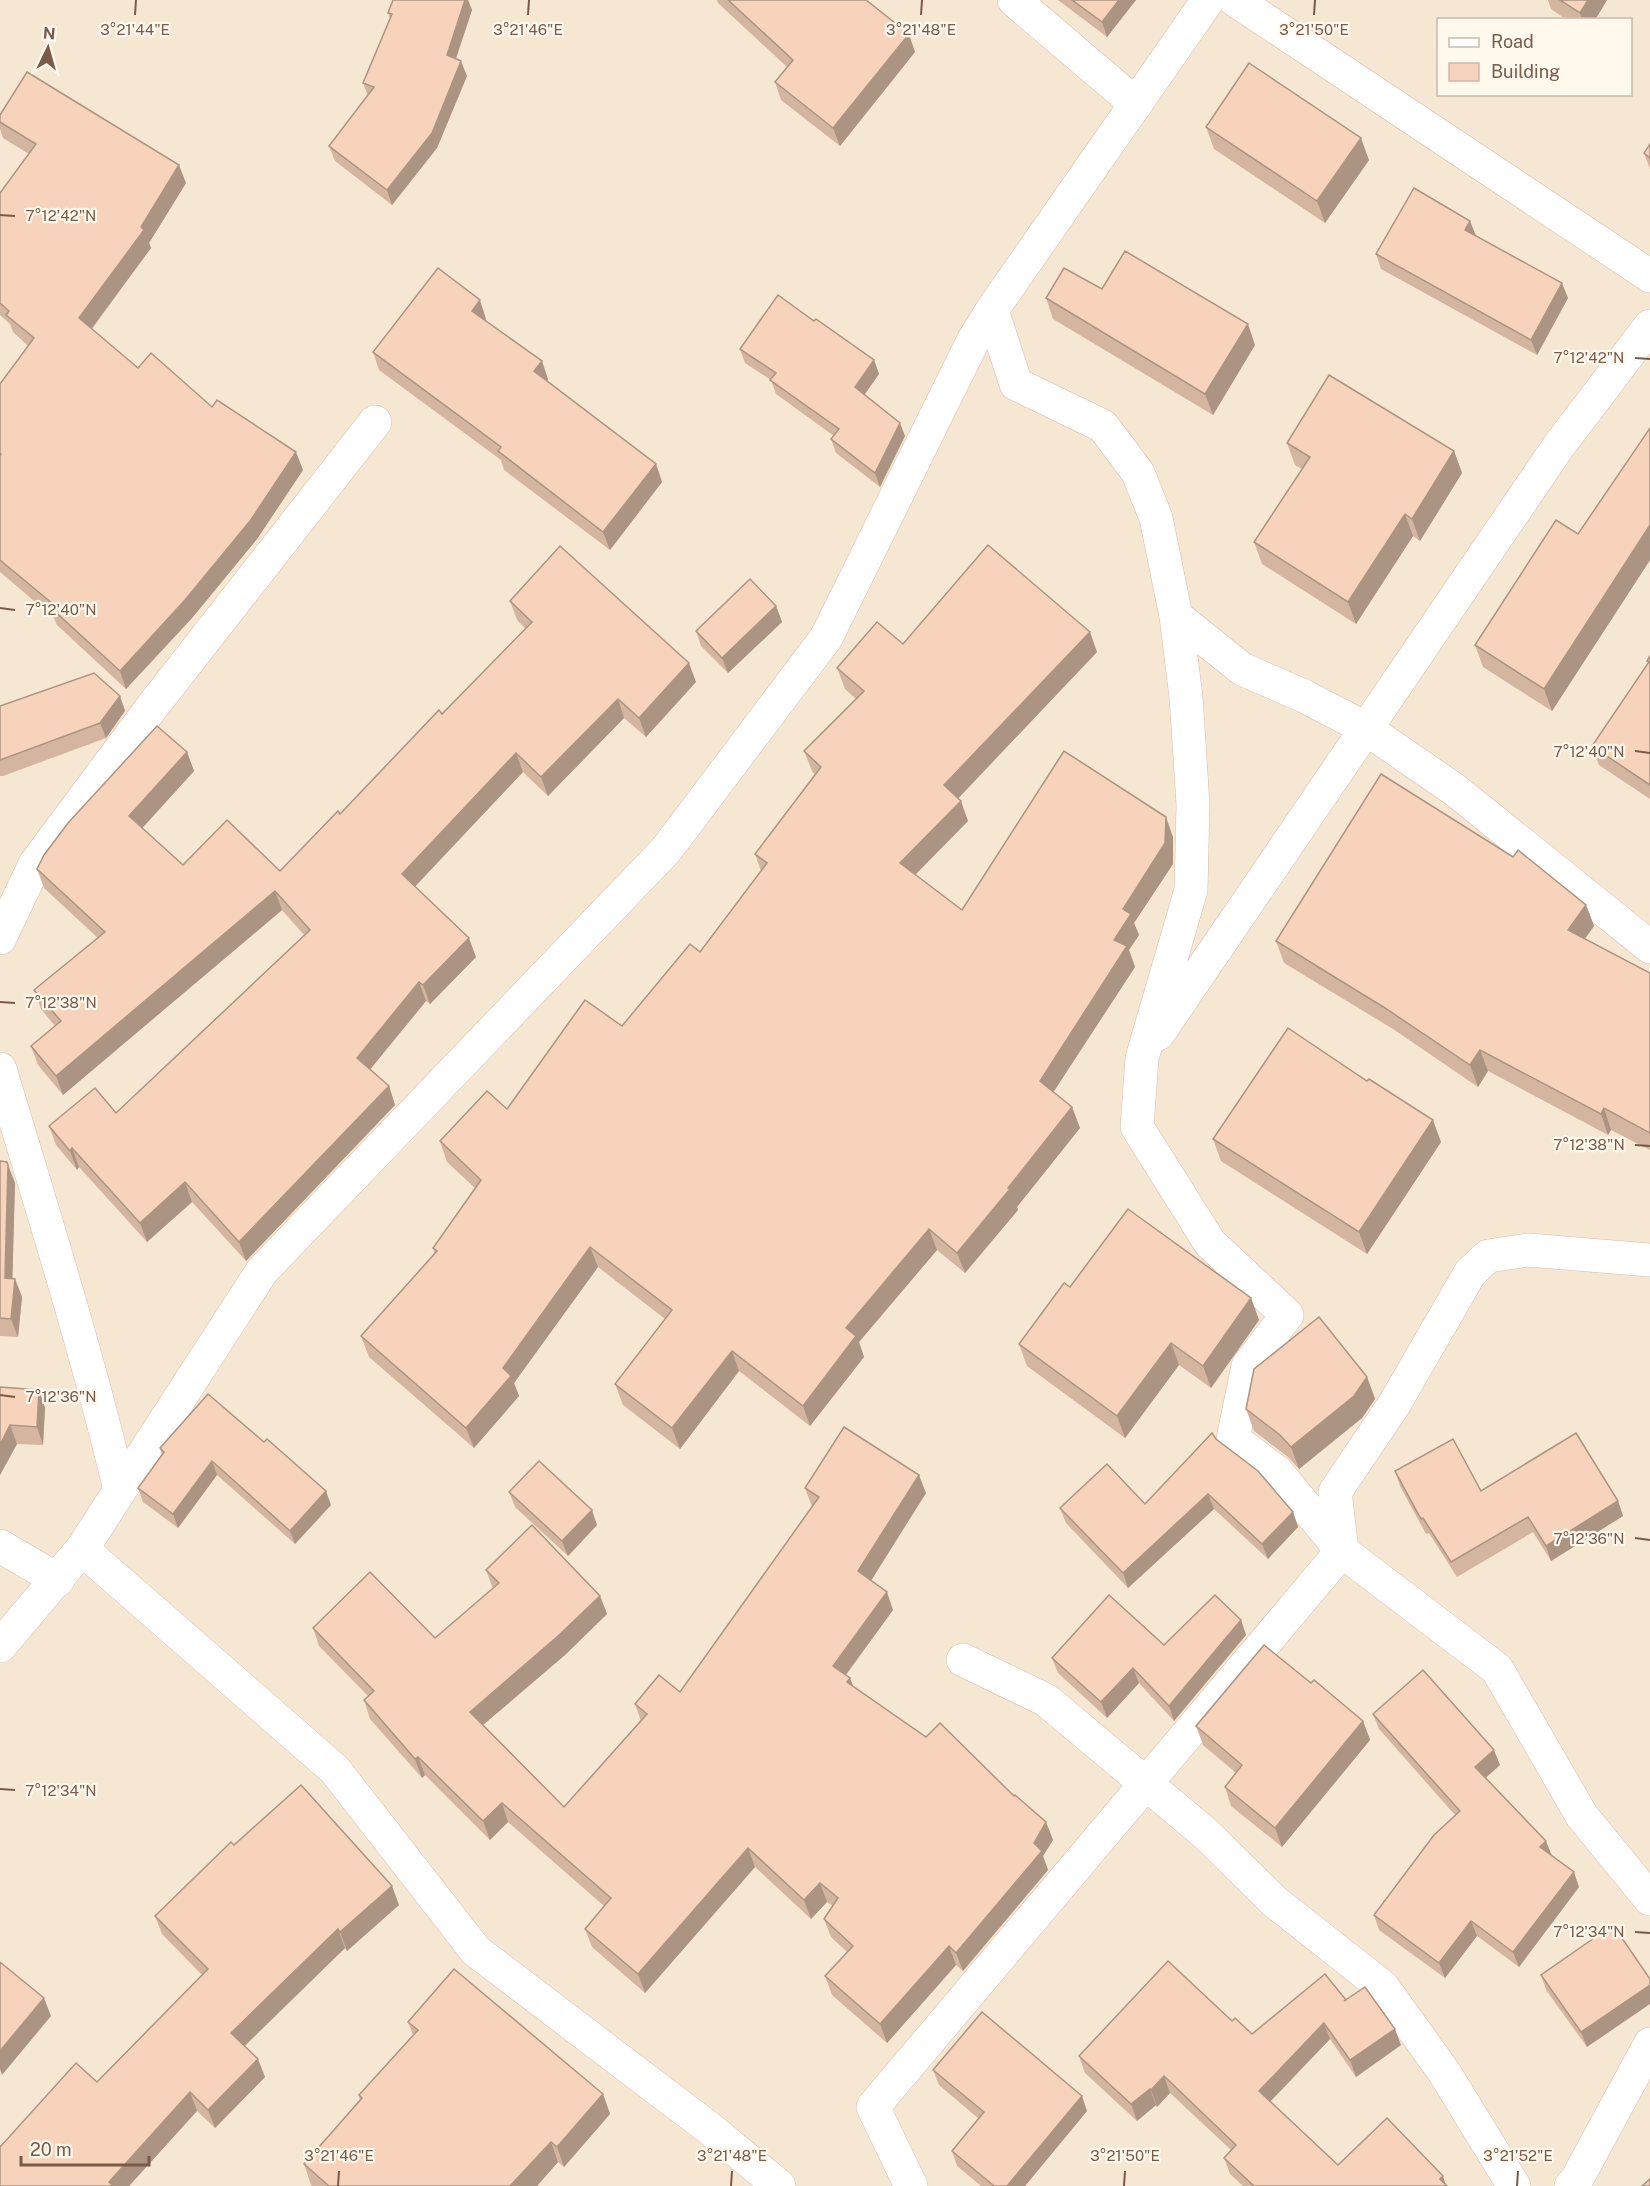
<svg xmlns="http://www.w3.org/2000/svg" width="1650" height="2186" viewBox="0 0 1650 2186" font-family="'Public Sans',sans-serif">
<style>
.residential{fill:#f6e7d3;fill-rule:evenodd}
.lines{fill:none;stroke-linecap:round;stroke-linejoin:round}
.minor-casing{stroke:#d4bead;stroke-width:34}
.minor{stroke:#fff;stroke-width:33}
.wall{fill:#d4b5a0}
.shaded-wall{fill:#ac9482}
.building{fill:#f6d3ba;stroke:#ac9482;stroke-width:1.5}
.ticks{fill:none;stroke:#7a5a48;stroke-width:2}
.ticks-label{font-size:15px;text-anchor:middle;fill:#7a5a48;stroke:#fff8ed;stroke-width:4.5;stroke-linejoin:round;paint-order:stroke}
</style>
<rect width="100%" height="100%" fill="#fef5e5"/>
<path class="residential" d="M0,0H1650V2186H0ZM1438,20H1630V94H1438Z"/>
<g class="lines">
<defs>
<g id="minor">
<polyline points="1014,0 1136,104"/>
<polyline points="1235,0 1650,276"/>
<polyline points="992,310 1016,384 1103,426 1138,473 1156,518 1176,616 1186,697 1193,804 1191,890 1142,1058 1137,1127 1210,1243 1287,1315 1248,1366 1233,1439 1277,1472 1342,1551 1497,1669 1582,1816 1650,1899"/>
<polyline points="1176,616 1242,669 1304,696 1365,728 1455,790 1650,947"/>
<polyline points="0,938 35,864 152,707 375,422"/>
<polyline points="1158,1034 1558,447 1650,326"/>
<path d="M0,1069C42,1209 86,1348 120,1490"/>
<polyline points="0,1546 58,1580"/>
<polyline points="82,1549 335,1770 476,1951 709,2128 779,2186"/>
<polyline points="0,1646 82,1549 262,1271 666,850 826,638 973,341 992,310 1208,0"/>
<polyline points="963,1660 1046,1700 1206,1834 1275,1902 1383,1987 1444,2072 1514,2186"/>
<polyline points="911,2186 873,2107 1342,1551 1335,1492 1395,1403 1470,1273 1488,1256 1528,1250 1650,1260"/>
<polyline points="1571,2186 1577,2179 1650,2044"/>
</g>
</defs>
<use href="#minor" class="minor-casing"/>
<use href="#minor" class="minor"/>
</g>
<g class="wall">
<polygon points="393,0 468,0 472,10 456,59 467,76 437,148 392,205 335,161 329,146 368,96 363,83 390,18 388,13"/>
<polygon points="717,0 866,0 915,52 840,146 781,100 775,82 787,67 718,3"/>
<polygon points="1058,0 1136,0 1107,37"/>
<polygon points="1548,0 1607,0 1595,20 1567,20 1551,9"/>
<polygon points="0,115 186,183 149,243 151,248 92,329 138,368 212,407 303,470 257,539 192,618 126,689 57,625 54,618 0,572 0,384 28,346 13,332 10,324 0,315 0,193 29,154 3,138 0,129"/>
<polygon points="1206,127 1369,160 1325,223 1214,149"/>
<polygon points="1650,144 1650,169 1644,153"/>
<polygon points="1470,221 1475,235 1568,298 1537,355 1381,269 1376,254"/>
<polygon points="1102,289 1255,345 1213,415 1053,319 1046,298"/>
<polygon points="486,319 485,320 548,379 547,381 656,464 662,482 610,550 504,470 501,460 379,370 373,352"/>
<polygon points="814,321 874,360 879,374 864,395 905,436 880,487 836,453 831,439 834,436 776,394 771,380 745,363 740,349"/>
<polygon points="1650,428 1650,560 1552,711 1483,667 1475,645 1578,534"/>
<polygon points="1287,443 1454,451 1462,473 1420,541 1413,536 1356,624 1262,564 1254,542 1302,469 1295,465"/>
<polygon points="510,601 696,682 646,737 624,718 548,796 523,772 415,886 476,957 430,1004 426,1001 370,1069 389,1086 395,1105 246,1261 192,1202 147,1242 79,1167 77,1170 56,1145 49,1126 116,1113 304,935 282,910 63,1095 38,1065 31,1046 55,1026 41,1009 34,990 98,938 44,888 37,869 187,752 194,771 142,828 183,865 280,871 340,814 442,714 526,629 517,620"/>
<polygon points="776,606 782,622 728,673 701,646 696,631"/>
<polygon points="903,644 1097,652 958,798 968,821 915,875 962,910 1173,837 1173,864 1134,923 1139,935 1129,950 1135,967 1053,1092 1072,1107 1080,1128 1017,1207 1018,1210 965,1273 937,1250 859,1342 864,1357 810,1426 739,1371 680,1449 623,1405 615,1384 665,1319 598,1267 514,1383 519,1396 474,1448 369,1357 361,1336 435,1254 433,1248 475,1188 447,1162 440,1141 507,1109 622,1026 700,952 761,871 755,854 815,775 812,771 804,751 856,699 845,689 837,668"/>
<polygon points="1650,656 1650,799 1599,765 1592,746 1648,664 1647,661"/>
<polygon points="120,696 125,711 106,738 3,776 0,776 0,706"/>
<polygon points="1586,905 1594,926 1585,939 1650,973 1650,1150 1611,1130 1608,1135 1488,1071 1478,1087 1393,1029 1284,963 1276,941"/>
<polygon points="1213,1139 1441,1142 1367,1254 1221,1161"/>
<polygon points="0,1161 15,1183 12,1279 15,1279 22,1297 18,1337 0,1336"/>
<polygon points="1070,1287 1251,1298 1259,1320 1211,1388 1179,1365 1125,1438 1027,1366 1019,1344"/>
<polygon points="1367,1377 1375,1399 1362,1418 1299,1469 1288,1457 1254,1431 1246,1409"/>
<polygon points="0,1387 39,1390 45,1408 43,1445 17,1444 0,1475"/>
<polygon points="208,1394 331,1505 295,1544 217,1475 178,1528 143,1502 138,1488 162,1455 160,1448"/>
<polygon points="1216,1439 1293,1512 1298,1527 1268,1559 1214,1509 1128,1588 1066,1523 1060,1508 1145,1504"/>
<polygon points="1395,1471 1481,1491 1618,1501 1623,1516 1551,1561 1533,1532 1457,1577 1429,1533 1426,1534 1400,1486"/>
<polygon points="805,1488 926,1493 871,1581 893,1610 846,1675 850,1678 853,1687 1014,1796 1046,1822 1053,1840 1043,1856 1048,1870 963,1971 956,1965 887,2043 832,1995 825,1976 847,1952 831,1937 824,1919 833,1906 827,1902 811,1919 755,1867 645,1993 592,1947 585,1929 604,1906 508,1822 490,1840 425,1775 422,1778 370,1719 364,1700 368,1696 319,1646 313,1628 435,1638 493,1589 486,1570 600,1596 607,1614 565,1655 483,1725 564,1807 641,1721 635,1704 680,1692 812,1507"/>
<polygon points="509,1492 597,1525 568,1556 515,1507"/>
<polygon points="1241,1620 1246,1635 1174,1721 1139,1683 1107,1718 1058,1673 1052,1658 1164,1645"/>
<polygon points="1311,1683 1363,1721 1370,1740 1282,1847 1231,1806 1225,1787 1236,1773 1203,1745 1196,1726"/>
<polygon points="1373,1714 1500,1765 1486,1777 1579,1887 1519,1967 1477,1936 1445,1978 1379,1930 1374,1915 1455,1815 1379,1729"/>
<polygon points="234,1845 399,1905 347,1951 345,1948 245,2046 265,2077 215,2128 197,2111 129,2186 0,2186 97,2082 202,1975 162,1934 155,1916"/>
<polygon points="1613,1925 1587,2047 1546,1990 1541,1975"/>
<polygon points="1346,2000 1401,2045 1356,2077 1330,2039 1270,2102 1338,2165 1446,2185 1447,2186 1243,2186 1230,2174 1224,2158 1231,2150 1170,2093 1157,2107 1156,2105 1137,2121 1085,2073 1079,2056 1232,2021 1252,2034"/>
<polygon points="408,2022 603,2094 610,2114 564,2167 558,2162 537,2186 312,2186 311,2185 304,2164 360,2100 359,2095 413,2035"/>
<polygon points="933,2070 1087,2111 1025,2186 981,2186 957,2166 952,2151 979,2119 939,2085"/>
</g>
<g class="shaded-wall">
<polygon points="465,0 468,0 472,10 452,70 447,55"/>
<polygon points="1119,0 1136,0 1107,37 1102,22"/>
<polygon points="1588,0 1607,0 1595,20 1582,20 1580,13"/>
<polygon points="909,34 915,52 840,146 833,128"/>
<polygon points="461,61 467,76 437,148 392,205 387,190"/>
<polygon points="1361,138 1369,160 1325,223 1317,201"/>
<polygon points="179,165 186,183 149,243 151,248 86,336 79,318 141,227"/>
<polygon points="1470,221 1476,236 1465,230"/>
<polygon points="1562,283 1568,298 1537,355 1531,340"/>
<polygon points="480,300 486,319 478,329 472,311"/>
<polygon points="1248,324 1255,345 1213,415 1205,394"/>
<polygon points="874,360 879,374 860,401 855,387"/>
<polygon points="542,361 548,379 541,390 534,371"/>
<polygon points="900,423 905,436 880,487 875,473"/>
<polygon points="1454,451 1462,473 1420,541 1412,519"/>
<polygon points="296,452 303,470 257,539 192,618 126,689 120,671"/>
<polygon points="656,464 662,482 610,550 603,532"/>
<polygon points="1405,514 1413,536 1356,624 1348,602"/>
<polygon points="1650,525 1650,560 1552,711 1544,689"/>
<polygon points="776,606 782,622 728,673 722,658"/>
<polygon points="1090,632 1097,652 952,805 944,785"/>
<polygon points="689,663 696,682 646,737 639,718"/>
<polygon points="120,696 125,711 106,738 100,723"/>
<polygon points="618,699 624,718 548,796 541,777"/>
<polygon points="187,752 194,771 136,835 129,816"/>
<polygon points="516,753 523,772 409,893 402,874"/>
<polygon points="961,801 968,821 907,883 900,863"/>
<polygon points="1166,817 1173,837 1173,864 1134,923 1139,935 1129,950 1135,967 1047,1102 1040,1081 1114,940 1123,909"/>
<polygon points="275,891 282,910 63,1095 56,1076"/>
<polygon points="1586,905 1594,926 1576,951 1568,930"/>
<polygon points="469,938 476,957 430,1004 423,985"/>
<polygon points="419,982 426,1001 364,1077 357,1058"/>
<polygon points="1480,1050 1488,1071 1478,1087 1470,1065"/>
<polygon points="389,1086 395,1105 246,1261 239,1242"/>
<polygon points="1072,1107 1080,1128 1017,1207 1018,1210 965,1273 957,1253"/>
<polygon points="1604,1108 1611,1130 1608,1135 1601,1114"/>
<polygon points="1433,1120 1441,1142 1367,1254 1359,1232"/>
<polygon points="72,1148 79,1167 77,1170 70,1151"/>
<polygon points="7,1162 15,1183 12,1296 5,1278"/>
<polygon points="185,1182 192,1202 147,1242 140,1223"/>
<polygon points="929,1229 937,1250 859,1342 864,1357 810,1426 803,1406 846,1328"/>
<polygon points="590,1247 598,1267 514,1383 519,1396 474,1448 466,1428 503,1368"/>
<polygon points="15,1279 22,1297 18,1337 11,1319"/>
<polygon points="1251,1298 1259,1320 1211,1388 1203,1366"/>
<polygon points="1171,1343 1179,1365 1125,1438 1117,1416"/>
<polygon points="732,1351 739,1371 680,1449 672,1428"/>
<polygon points="1367,1377 1375,1399 1362,1418 1299,1469 1291,1447"/>
<polygon points="39,1390 45,1408 43,1445 37,1427"/>
<polygon points="10,1425 17,1444 0,1475 0,1445"/>
<polygon points="212,1461 217,1475 178,1528 173,1514"/>
<polygon points="919,1475 926,1493 865,1590 858,1571"/>
<polygon points="326,1491 331,1505 295,1544 290,1531"/>
<polygon points="1208,1494 1214,1509 1128,1588 1123,1573"/>
<polygon points="1618,1501 1623,1516 1551,1561 1546,1546"/>
<polygon points="592,1510 597,1525 568,1556 562,1541"/>
<polygon points="1293,1512 1298,1527 1268,1559 1262,1544"/>
<polygon points="887,1592 893,1610 839,1684 833,1666"/>
<polygon points="600,1596 607,1614 565,1655 477,1730 470,1712"/>
<polygon points="1241,1620 1246,1635 1174,1721 1169,1706"/>
<polygon points="1133,1668 1139,1683 1107,1718 1101,1702"/>
<polygon points="850,1678 857,1696 847,1682"/>
<polygon points="1363,1721 1370,1740 1282,1847 1275,1828"/>
<polygon points="1494,1750 1500,1765 1481,1782 1475,1767"/>
<polygon points="418,1757 425,1775 422,1778 415,1759"/>
<polygon points="502,1803 508,1822 490,1840 483,1821"/>
<polygon points="1046,1822 1053,1840 1043,1856 1048,1870 963,1971 956,1953 1034,1843"/>
<polygon points="1546,1841 1552,1856 1540,1847"/>
<polygon points="748,1848 755,1867 645,1993 638,1974"/>
<polygon points="1574,1872 1579,1887 1519,1967 1513,1952"/>
<polygon points="820,1883 827,1902 811,1919 804,1900"/>
<polygon points="392,1886 399,1905 347,1951 340,1932"/>
<polygon points="1471,1921 1477,1936 1445,1978 1439,1963"/>
<polygon points="338,1929 345,1948 238,2052 231,2033"/>
<polygon points="949,1946 956,1965 887,2043 880,2024"/>
<polygon points="1650,1985 1650,2004 1587,2047 1581,2032"/>
<polygon points="44,1998 51,2016 2,2075 0,2069 0,2051"/>
<polygon points="1324,2023 1330,2039 1264,2108 1259,2091"/>
<polygon points="1395,2029 1401,2045 1356,2077 1350,2060"/>
<polygon points="258,2059 265,2077 215,2128 208,2110"/>
<polygon points="1164,2076 1170,2093 1157,2107 1151,2090"/>
<polygon points="1150,2089 1156,2105 1137,2121 1131,2104"/>
<polygon points="190,2092 197,2111 129,2186 110,2186 109,2182"/>
<polygon points="603,2094 610,2114 564,2167 557,2147"/>
<polygon points="1082,2096 1087,2111 1025,2186 1007,2186"/>
<polygon points="551,2142 558,2162 537,2186 510,2186"/>
<polygon points="1443,2176 1446,2186 1440,2179"/>
</g>
<g class="building">
<polygon points="393,0 465,0 447,55 461,61 432,133 387,190 329,146 374,87 363,83 392,14 388,13"/>
<polygon points="728,0 866,0 909,34 833,128 775,82 793,60"/>
<polygon points="1072,0 1119,0 1102,22"/>
<polygon points="1560,0 1588,0 1580,13"/>
<polygon points="1249,63 1361,138 1317,201 1206,127"/>
<polygon points="27,72 179,165 141,227 144,230 79,318 138,368 151,353 212,407 217,400 296,452 250,521 185,600 120,671 50,607 53,604 0,560 0,456 1,454 0,453 0,384 34,338 6,315 9,311 0,303 0,193 36,144 0,122 0,115"/>
<polygon points="1650,144 1650,158 1644,153"/>
<polygon points="1414,188 1470,221 1465,230 1562,283 1531,340 1376,254"/>
<polygon points="1125,251 1248,324 1205,394 1046,298 1064,268 1102,289"/>
<polygon points="438,268 480,300 472,311 542,361 534,371 656,464 603,532 498,451 501,447 373,352"/>
<polygon points="778,295 814,321 816,319 874,360 855,387 900,423 875,473 831,439 839,429 770,380 776,373 740,349"/>
<polygon points="1329,375 1454,451 1412,519 1405,514 1348,602 1254,542 1310,457 1287,443"/>
<polygon points="1650,428 1650,525 1544,689 1475,645 1556,520 1578,534"/>
<polygon points="988,545 1090,632 944,785 961,801 900,863 962,910 1064,751 1166,817 1165,843 1123,909 1131,914 1114,940 1127,946 1040,1081 1072,1107 1008,1188 1010,1189 957,1253 929,1229 846,1328 856,1336 803,1406 732,1351 672,1428 615,1384 672,1310 590,1247 503,1368 511,1376 466,1428 361,1336 437,1251 433,1248 481,1180 440,1141 487,1091 507,1109 585,1000 622,1026 690,944 700,952 767,863 755,854 821,767 804,751 864,691 837,668 877,622 903,644"/>
<polygon points="560,546 689,663 639,718 618,699 541,777 516,753 402,874 469,938 423,985 419,982 357,1058 389,1086 239,1242 185,1182 140,1223 72,1148 70,1151 49,1126 95,1088 116,1113 310,930 275,891 56,1076 31,1046 61,1021 34,990 105,932 37,869 44,855 68,823 157,726 187,752 129,816 183,865 227,820 280,871 338,811 340,814 439,710 442,714 532,622 510,601"/>
<polygon points="750,579 776,606 722,658 696,631"/>
<polygon points="1650,656 1650,785 1592,746 1649,662 1647,661"/>
<polygon points="94,673 120,696 100,723 0,760 0,706"/>
<polygon points="1381,774 1513,857 1518,850 1586,905 1568,930 1650,973 1650,1133 1604,1108 1601,1114 1480,1050 1470,1065 1385,1008 1276,941"/>
<polygon points="1288,1028 1367,1081 1369,1079 1433,1120 1359,1232 1213,1139"/>
<polygon points="0,1161 7,1162 8,1165 5,1278 15,1279 11,1319 0,1318"/>
<polygon points="1128,1209 1251,1298 1203,1366 1171,1343 1117,1416 1019,1344 1064,1283 1070,1287"/>
<polygon points="1319,1317 1367,1377 1354,1396 1291,1447 1280,1435 1246,1409 1254,1369"/>
<polygon points="0,1387 39,1390 37,1427 10,1425 0,1445"/>
<polygon points="208,1394 264,1442 267,1439 326,1491 290,1531 212,1461 173,1514 138,1488 164,1452 160,1448"/>
<polygon points="844,1427 919,1475 858,1571 887,1592 833,1666 850,1678 847,1682 926,1737 940,1723 1014,1796 1015,1795 1046,1822 1034,1843 1042,1851 956,1953 949,1946 880,2024 825,1976 853,1946 824,1919 838,1898 820,1883 804,1900 748,1848 638,1974 585,1929 611,1898 502,1803 483,1821 418,1757 415,1759 364,1700 374,1691 313,1628 370,1572 435,1638 499,1583 486,1570 532,1525 600,1596 558,1636 470,1712 564,1807 647,1714 635,1704 659,1675 680,1692 819,1497 805,1488"/>
<polygon points="1212,1433 1216,1439 1258,1471 1293,1512 1262,1544 1208,1494 1123,1573 1060,1508 1107,1464 1145,1504"/>
<polygon points="1576,1433 1618,1501 1546,1546 1528,1517 1451,1562 1423,1518 1421,1519 1395,1471 1453,1439 1481,1491"/>
<polygon points="539,1461 592,1510 562,1541 509,1492"/>
<polygon points="1109,1595 1164,1645 1215,1595 1241,1620 1169,1706 1133,1668 1101,1702 1052,1658"/>
<polygon points="1264,1645 1311,1683 1314,1680 1363,1721 1275,1828 1225,1787 1242,1765 1196,1726"/>
<polygon points="1423,1670 1494,1750 1475,1767 1546,1841 1540,1847 1574,1872 1513,1952 1471,1921 1439,1963 1374,1915 1434,1835 1460,1811 1373,1714"/>
<polygon points="301,1785 392,1886 340,1932 338,1929 231,2033 258,2059 208,2110 190,2092 109,2182 113,2186 0,2186 0,2147 76,2063 97,2082 208,1969 155,1916 231,1842 234,1845"/>
<polygon points="1613,1925 1650,1979 1650,1985 1581,2032 1541,1975"/>
<polygon points="1168,1961 1232,2021 1235,2018 1252,2034 1325,1974 1346,2000 1344,2001 1365,1987 1395,2029 1350,2060 1324,2023 1259,2091 1338,2165 1387,2118 1443,2176 1440,2179 1447,2186 1254,2186 1224,2158 1236,2145 1164,2076 1151,2090 1150,2089 1131,2104 1079,2056"/>
<polygon points="0,1962 44,1998 0,2051"/>
<polygon points="454,1969 603,2094 557,2147 551,2142 510,2186 329,2186 304,2164 362,2098 359,2095 418,2030 408,2022"/>
<polygon points="982,2012 1082,2096 1007,2186 994,2186 952,2151 984,2112 933,2070"/>
<polygon points="1650,2179 1650,2186 1642,2186"/>
</g>
<path class="ticks" d="M135,15L136,0M528,15L529,0M921,15L922,0M1314,15L1315,0M0,215L15,216M1635,358L1650,359M0,608L15,610M1635,751L1650,753M0,1002L15,1003M1635,1145L1650,1146M0,1395L15,1397M1635,1538L1650,1540M0,1789L15,1790M1635,1932L1650,1933M338,2186L339,2171M731,2186L732,2171M1124,2186L1125,2171M1517,2186L1518,2171"/>
<g class="ticks-label">
<text x="135" y="35">3°21'44"E</text>
<text x="528" y="35">3°21'46"E</text>
<text x="921" y="35">3°21'48"E</text>
<text x="1314" y="35">3°21'50"E</text>
<text x="61" y="221">7°12'42"N</text>
<text x="1589" y="363">7°12'42"N</text>
<text x="61" y="615">7°12'40"N</text>
<text x="1589" y="757">7°12'40"N</text>
<text x="61" y="1008">7°12'38"N</text>
<text x="1589" y="1150">7°12'38"N</text>
<text x="61" y="1402">7°12'36"N</text>
<text x="1589" y="1544">7°12'36"N</text>
<text x="61" y="1796">7°12'34"N</text>
<text x="1589" y="1937">7°12'34"N</text>
<text x="339" y="2161">3°21'46"E</text>
<text x="732" y="2161">3°21'48"E</text>
<text x="1125" y="2161">3°21'50"E</text>
<text x="1518" y="2161">3°21'52"E</text>
</g>
<rect x="1437" y="18" width="195" height="78" fill="#fff8ed" stroke="#cab9ab" stroke-width="1.5"/>
<rect x="1449" y="38" width="30" height="9" fill="#ffffff" stroke="#cab9ab" stroke-width="1.5"/>
<text x="1491" y="48" font-size="18" fill="#7a5a48">Road</text>
<rect x="1449" y="63" width="30" height="18" fill="#f6d3ba" stroke="#cab9ab" stroke-width="1.5"/>
<text x="1491" y="78" font-size="18" fill="#7a5a48">Building</text>
<g transform="translate(48 48) rotate(5)" stroke="#fff8ed" stroke-width="4.5" paint-order="stroke">
<path d="M0-4.5L10 22L0 15L-10 22Z" fill="#7a5a48"/>
<text y="-9" font-size="16" font-weight="bold" text-anchor="middle" fill="#7a5a48">N</text>
</g>
<path d="M21 2156v9h128v-9" fill="none" stroke="#7a5a48" stroke-width="3"/>
<text x="30" y="2156" font-size="18" fill="#7a5a48" stroke="#fff8ed" stroke-width="4.5" paint-order="stroke">20 m</text>
</svg>
